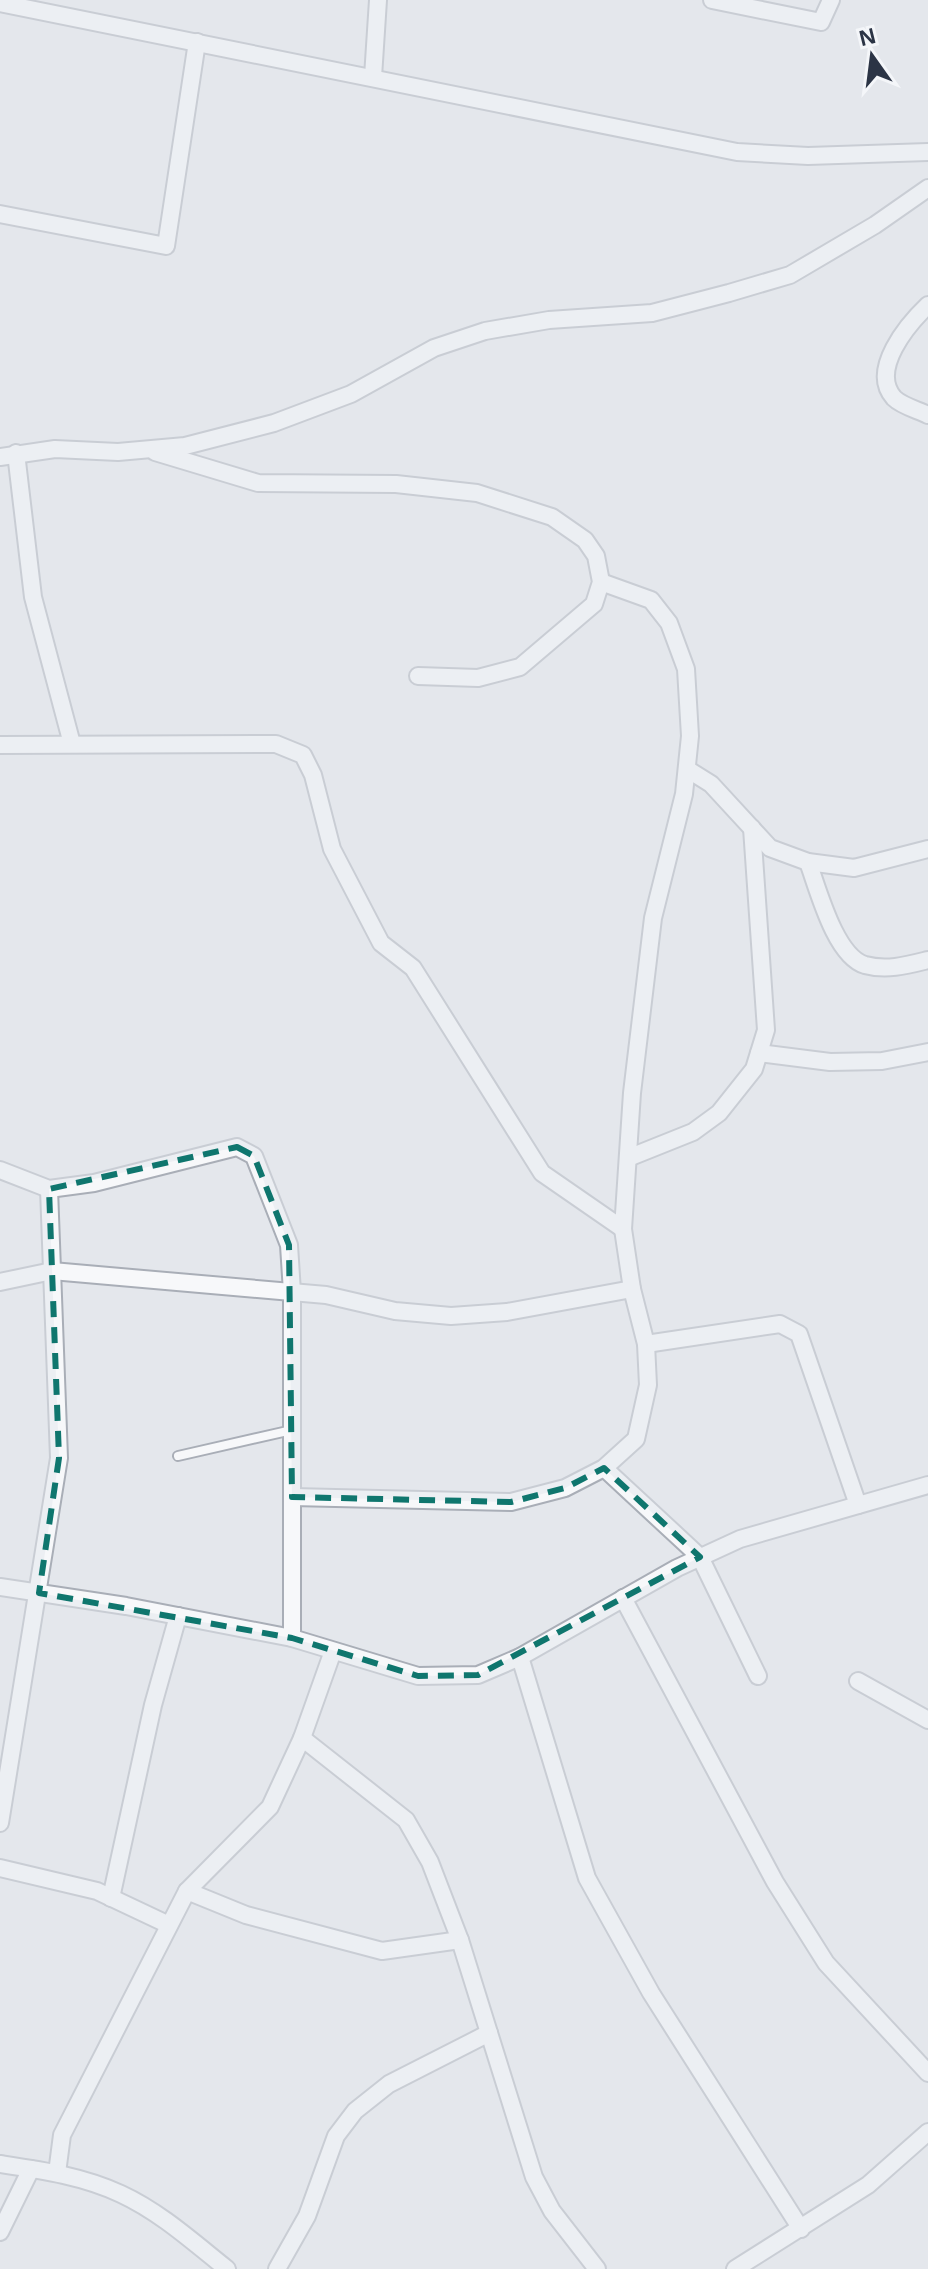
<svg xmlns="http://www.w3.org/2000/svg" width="928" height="2269" viewBox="0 0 928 2269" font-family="Helvetica,sans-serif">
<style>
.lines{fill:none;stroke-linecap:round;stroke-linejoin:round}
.service-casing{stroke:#a9aeb7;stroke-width:12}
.minor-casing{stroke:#a9aeb7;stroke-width:20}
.service{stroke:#f7f8fa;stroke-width:8}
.minor{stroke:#f7f8fa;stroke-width:16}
.marked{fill:none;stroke:#0f766e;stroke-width:6;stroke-dasharray:16 10;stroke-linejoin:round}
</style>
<rect width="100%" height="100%" fill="#e4e7ec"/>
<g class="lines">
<defs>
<polyline id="service" points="178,1456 292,1430"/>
<g id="minor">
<polyline points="712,0 821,22 831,0"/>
<polyline points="0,3 737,152 808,156 928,152"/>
<polyline points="373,77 378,0"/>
<polyline points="0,214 166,246 197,42"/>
<path d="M928,305C908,324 869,370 894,398C902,406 918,410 928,415"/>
<polyline points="155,452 258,483 396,484 477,493 552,517 585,540 596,556 601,582 594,604 520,667 478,678 418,676"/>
<polyline points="16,453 33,597 72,744"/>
<polyline points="0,457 55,449 118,452 185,446 274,423 351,394 434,348 485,331 549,320 652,313 729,293 790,275 875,225 928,188"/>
<polyline points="0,745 276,744 303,755 313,775 332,849 381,943 413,968 542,1173 623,1229"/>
<polyline points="687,769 711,784 770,848 808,862 854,868 928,849"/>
<path d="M808,862C818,889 835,956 865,965C887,971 908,965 928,960"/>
<polyline points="759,1053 830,1062 882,1061 928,1052"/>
<polyline points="628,1158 693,1132 719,1113 754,1069 766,1030 752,828"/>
<polyline points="0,1170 49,1189 94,1183 237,1147 254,1156 289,1245 292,1292 292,1638"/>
<polyline points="0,1282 52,1271 326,1295 395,1311 451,1316 507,1312 632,1289"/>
<polyline points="646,1344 780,1324 799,1334 858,1505"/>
<polyline points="604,1468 700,1557 758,1676"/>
<polyline points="292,1497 511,1502 565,1488 604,1468 636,1439 648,1385 646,1344 632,1289 623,1229 632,1093 653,918 684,794 690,736 686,669 669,623 651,600 601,582"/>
<polyline points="0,1587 126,1606 292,1638 418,1676 478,1675 520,1657 677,1568 740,1539 928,1485"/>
<polyline points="623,1598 775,1882 826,1963 928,2073"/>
<polyline points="520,1657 587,1878 651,1993 801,2229"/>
<polyline points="858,1681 928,1720"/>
<polyline points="302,1738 406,1820 430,1862 460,1940 534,2177 552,2211 597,2269"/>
<polyline points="0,1823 59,1458 49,1189"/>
<polyline points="0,1868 97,1891 169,1925"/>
<polyline points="187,1891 246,1915 382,1951 460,1940"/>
<polyline points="111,1898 153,1705 178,1616"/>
<path d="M0,2164C40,2170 83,2176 121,2194C160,2212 193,2242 227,2269"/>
<polyline points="57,2173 62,2135 187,1891 270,1807 302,1738 333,1651"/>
<polyline points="0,2232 31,2169"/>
<polyline points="277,2269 307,2216 336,2136 355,2111 389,2084 489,2033"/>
<polyline points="735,2269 868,2185 928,2132"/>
</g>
</defs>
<use href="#service" class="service-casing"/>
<use href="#minor" class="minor-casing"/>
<use href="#service" class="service"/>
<use href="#minor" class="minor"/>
</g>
<path d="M0 0H928V2269H0ZM237,1147L254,1156L289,1245L292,1497L511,1502L565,1488L604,1468L700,1557L478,1675L418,1676L292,1638L39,1593L59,1458L49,1189Z" fill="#e4e7ec" fill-opacity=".55" fill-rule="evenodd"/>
<path class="marked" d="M237,1147L254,1156L289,1245L292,1497L511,1502L565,1488L604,1468L700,1557L478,1675L418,1676L292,1638L39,1593L59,1458L49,1189Z"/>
<g transform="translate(872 56) rotate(346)" stroke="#f4f6f9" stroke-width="6" paint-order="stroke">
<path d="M0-6L14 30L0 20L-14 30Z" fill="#2b3445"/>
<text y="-12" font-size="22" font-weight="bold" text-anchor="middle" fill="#2b3445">N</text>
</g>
</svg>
